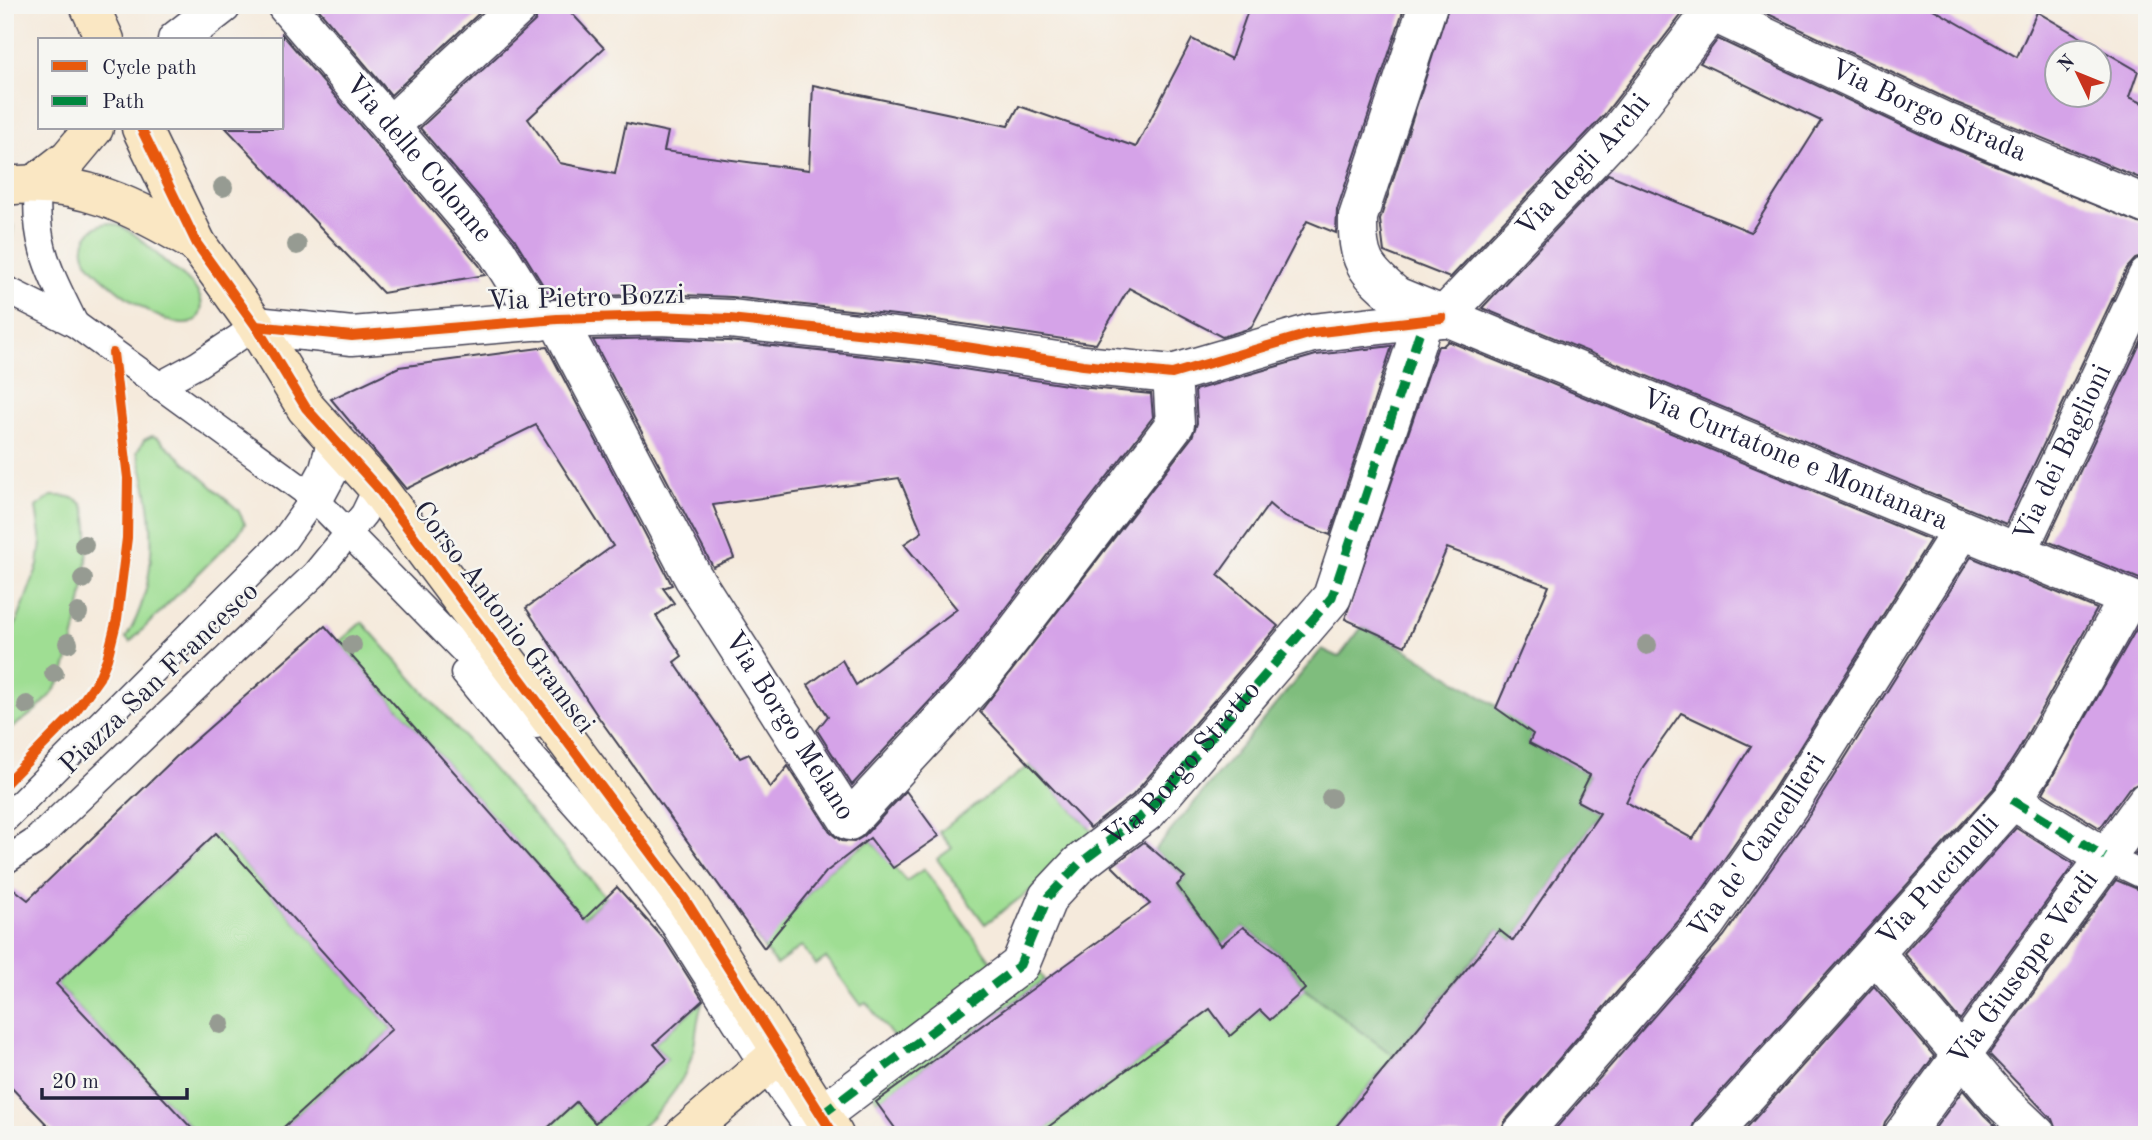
<svg xmlns="http://www.w3.org/2000/svg" width="2152" height="1140" viewBox="0 0 2152 1140" font-family="'Old Standard TT',serif">
<style>
.green{fill:#9fde93;stroke:#608067;stroke-width:2}
.forest{fill:#7fbd7d;stroke:#50705c;stroke-width:2}
.building{fill:#d5a3e8;fill-rule:evenodd}
.lines{fill:none;stroke-linecap:round;stroke-linejoin:round}
.lane-casing{stroke:#424053;stroke-width:29}
.street-casing{stroke:#424053;stroke-width:41}
.secondary-casing{stroke:#424053;stroke-width:41}
.lane{stroke:#fff;stroke-width:26}
.street{stroke:#fff;stroke-width:38}
.secondary{stroke:#fae7c3;stroke-width:38}
.quiet{stroke:#00873e;stroke-width:9;stroke-dasharray:18 9;stroke-linecap:butt}
.cycleway-casing{stroke:#f6f6f2;stroke-width:15}
.cycleway{stroke:#e8590c;stroke-width:10}
.tree{fill:#969b92}
.labels{text-anchor:middle;dominant-baseline:central;stroke-width:5;stroke-linejoin:round;paint-order:stroke}
.street-label{font-size:28px;fill:#22223b;stroke:#f6f6f2}
</style>
<rect width="100%" height="100%" fill="#f6f6f2"/>
<filter id="ink" filterUnits="userSpaceOnUse"><feTurbulence type="fractalNoise" baseFrequency=".0143" numOctaves="2"/><feDisplacementMap in="SourceGraphic" scale="14" xChannelSelector="R" yChannelSelector="G"/><feConvolveMatrix kernelMatrix="1 2 1 2 8 2 1 2 1" color-interpolation-filters="sRGB"/></filter>
<filter id="wash" filterUnits="userSpaceOnUse"><feTurbulence type="fractalNoise" baseFrequency=".00686" numOctaves="4" result="noise"/><feDisplacementMap in="SourceGraphic" scale="28" xChannelSelector="R" yChannelSelector="G"/><feGaussianBlur stdDeviation="1.57" result="paint"/><feColorMatrix in="noise" values="0 0 0 0 0 0 0 0 0 0 0 0 0 0 0 0 0 1.4 0 .05"/><feComposite in="paint" operator="in"/></filter>
<g filter="url(#wash)">
<rect width="100%" height="100%" fill="#f5eadc"/>
<g class="green">
<path d="M108,223C131,225 152,251 169,265C183,276 206,291 201,311C190,354 98,278 88,262C77,244 89,226 108,223Z"/>
<polygon points="5,226 13,226 9,261 5,260"/>
<path d="M152,436L158,438L238,510L245,524L238,534L130,642L126,638C160,582 156,513 137,452L144,440Z"/>
<path d="M51,496C61,496 73,495 81,503C101,523 74,656 60,681C48,703 27,719 5,731V641L17,622L38,565L41,542L36,507Z"/>
<polygon points="362,622 606,897 583,918 339,642"/>
<polygon points="1030,765 1100,839 985,924 937,859 952,848 939,832"/>
<polygon points="216,833 392,1029 275,1135 198,1135 56,984"/>
<polygon points="871,840 906,881 924,869 999,972 897,1042 866,1002 861,1005 826,958 816,965 802,946 776,965 754,934 794,911 826,872"/>
<polygon points="1037,970 1044,980 878,1101 871,1091"/>
<polygon points="1305,989 1394,1056 1329,1135 1037,1135 1210,1009 1230,1035 1260,1010 1270,1020"/>
<path d="M703,1001C696,1019 697,1037 692,1055C683,1088 657,1113 633,1135H540L576,1102L595,1123L667,1059L654,1044Z"/>
</g>
<path class="forest" d="M1362,627C1424,654 1475,698 1536,728L1529,743L1590,775L1577,801L1600,813L1513,941L1498,930L1394,1056L1305,989L1278,953L1244,927L1221,945L1177,885L1185,877L1154,851L1322,649L1339,657Z"/>
<g id="blocks">
<g class="building">
<polygon points="315,5 488,5 391,95"/>
<polygon points="541,5 564,5 604,48 528,119 560,163 615,174 626,123 668,132 664,151 809,170 813,85 1008,126 1019,106 1136,147 1192,39 1231,59 1250,5 1405,5 1337,210 1336,233 1307,221 1251,328 1222,337 1129,288 1096,344 923,318 732,297 657,294 551,298 514,238 420,128 535,21"/>
<polygon points="1449,5 1689,5 1604,115 1450,278 1384,252 1380,220"/>
<path d="M1749,5H1926L2017,57L2037,12L2138,71L2129,97L2147,105V181L1952,101ZM2057,52H2099V94H2057Z"/>
<polygon points="282,34 479,265 485,275 383,293 226,128 282,128"/>
<polygon points="1718,39 1935,141 2147,226 2147,255 2135,259 2127,268 2006,524 1482,308 1608,174 1751,232 1821,121 1700,63"/>
<polygon points="2147,329 2147,582 2047,541"/>
<polygon points="658,338 728,341 918,362 1080,387 1151,394 1153,417 962,666 852,785 817,730 828,716 808,685 842,660 856,685 957,609 904,544 922,532 899,478 713,505 734,558 713,567 593,340"/>
<path d="M1448,341L1930,540L1773,790L1689,909L1505,1121L1500,1135H1329L1499,930L1513,941L1600,813L1577,801L1590,775L1529,743L1533,734L1496,708L1549,586L1447,548L1405,646L1345,619L1438,346H1443ZM1681,713L1751,746L1693,839L1626,802L1643,767Z"/>
<polygon points="1392,346 1330,535 1284,517 1269,504 1218,575 1278,626 1133,795 1090,828 980,712 1192,437 1197,423 1195,390 1316,355"/>
<polygon points="547,347 672,585 663,588 674,603 656,616 682,656 674,662 740,758 749,754 770,788 788,766 831,833 841,841 854,842 864,836 906,791 939,836 893,868 870,838 826,872 764,948 599,718 526,608 613,546 536,425 406,489 331,399 399,367"/>
<polygon points="1971,557 2097,609 2018,751 1995,787 1695,1120 1690,1135 1550,1135 1724,936 1810,814"/>
<polygon points="325,626 584,919 617,887 664,939 703,1000 654,1044 667,1059 595,1123 576,1102 540,1135 275,1135 392,1029 216,833 56,984 198,1135 57,1135 5,1081 5,882 28,900 176,757"/>
<polygon points="2138,626 2147,627 2147,780 2129,788 2100,828 2043,793"/>
<polygon points="2016,828 2074,864 1960,1020 1904,953"/>
<polygon points="2147,838 2147,859 2135,854"/>
<polygon points="1144,842 1185,877 1177,885 1221,945 1243,927 1278,953 1305,989 1270,1020 1260,1010 1230,1036 1210,1009 1037,1135 900,1135 876,1102 1150,904 1112,866"/>
<polygon points="2116,880 2147,893 2147,1135 2058,1135 2052,1119 1989,1054"/>
<polygon points="1874,986 1934,1056 1885,1122 1881,1135 1748,1135 1743,1132"/>
<polygon points="1963,1090 1984,1115 2005,1135 1930,1135"/>
</g>
</g>
</g>
<g filter="url(#ink)">
<use href="#blocks" fill-opacity="0" stroke="#424053" stroke-width="2"/>
<g class="lines">
<defs>
<g id="lane">
<path d="M38,182C33,245 49,270 75,324"/>
<polyline points="5,289 75,324 314,498 536,725"/>
<polyline points="158,386 197,365 256,326"/>
<polyline points="464,673 530,754 624,859 676,928 764,1067 812,1133"/>
<polyline points="5,819 285,539 314,498"/>
<polyline points="2105,857 2147,877"/>
<polyline points="5,861 34,842 315,574 364,514 377,487"/>
</g>
<g id="street">
<path id="s1" d="M286,5L497,252L540,321"/>
<path id="s2" d="M1428,5L1358,217C1357,260 1364,269 1396,296L2147,606"/>
<path id="s3" d="M1712,12L1943,121L2147,205"/>
<polyline points="177,40 222,5"/>
<polyline points="391,125 520,5"/>
<path id="s4" d="M1442,318L1621,129L1717,5"/>
<path id="s5" d="M557,319L693,577L849,821L979,680L1175,424L1172,374"/>
<polyline points="256,326 352,336 557,319 658,316 730,319 921,340 1083,365 1172,374 1312,333 1442,318"/>
<polyline points="314,498 328,472 336,443"/>
<path id="s6" d="M2017,553L2147,277"/>
<polyline points="2012,800 2105,857"/>
<polyline points="1875,953 1999,1099 2037,1135"/>
<path id="s7" d="M820,1116L1020,965L1048,897L1079,864L1148,811L1332,597L1423,322"/>
<path id="s8" d="M1521,1135L1706,923L1791,802L1962,530"/>
<path id="s9" d="M1711,1135L2012,800L2037,762L2128,599"/>
<path id="s10" d="M1903,1135L2147,801"/>
</g>
<g id="secondary">
<polyline points="89,5 105,40"/>
<polyline points="141,128 197,244 256,326 306,408 377,487 684,898 834,1135"/>
<polyline points="38,182 69,158 94,128"/>
<path d="M5,186C79,177 135,207 197,244"/>
<polyline points="684,1135 780,1053"/>
</g>
</defs>
<use href="#lane" class="lane-casing"/>
<use href="#street" class="street-casing"/>
<use href="#secondary" class="secondary-casing"/>
<use href="#lane" class="lane"/>
<use href="#street" class="street"/>
<use href="#secondary" class="secondary"/>
<g class="quiet">
<polyline points="2012,800 2105,857"/>
<polyline points="820,1116 1020,965 1048,897 1079,864 1148,811 1332,597 1423,322"/>
</g>
<defs>
<g id="cycleway">
<polyline points="141,128 197,244 256,326 306,408 377,487 684,898 834,1135"/>
<polyline points="256,326 352,336 557,319 658,316 730,319 921,340 1083,365 1172,374 1312,333 1442,318"/>
<polyline points="5,784 73,715 99,678 107,659 117,619 127,538 128,478 113,353"/>
</g>
</defs>
<use href="#cycleway" class="cycleway-casing"/>
<use href="#cycleway" class="cycleway"/>
</g>
<g class="tree">
<circle cx="223" cy="187" r="10"/>
<circle cx="297" cy="245" r="10"/>
<circle cx="84" cy="545" r="10"/>
<circle cx="83" cy="579" r="10"/>
<circle cx="78" cy="613" r="10"/>
<circle cx="68" cy="643" r="10"/>
<circle cx="352" cy="645" r="10"/>
<circle cx="1647" cy="645" r="10"/>
<circle cx="54" cy="673" r="10"/>
<circle cx="27" cy="705" r="10"/>
<circle cx="1331" cy="798" r="10"/>
<circle cx="220" cy="1024" r="10"/>
</g>
</g>
<g class="labels">
<g class="street-label">
<text stroke="none"><textPath href="#s3" startOffset="238">Via Borgo Strada</textPath></text>
<text stroke="none"><textPath href="#s1" startOffset="203">Via delle Colonne</textPath></text>
<text stroke="none"><textPath href="#s4" startOffset="208">Via degli Archi</textPath></text>
<text transform="translate(586 299) rotate(-2)">Via Pietro Bozzi</text>
<text stroke="none"><textPath href="#s6" startOffset="110">Via dei Baglioni</textPath></text>
<text stroke="none"><textPath href="#s2" startOffset="747">Via Curtatone e Montanara</textPath></text>
<text transform="translate(503 618) rotate(53)">Corso Antonio Gramsci</text>
<text transform="translate(160 679) rotate(-44)">Piazza San Francesco</text>
<text stroke="none"><textPath href="#s5" startOffset="469">Via Borgo Melano</textPath></text>
<text stroke="none"><textPath href="#s7" startOffset="514">Via Borgo Stretto</textPath></text>
<text stroke="none"><textPath href="#s8" startOffset="374">Via de' Cancellieri</textPath></text>
<text stroke="none"><textPath href="#s9" startOffset="341">Via Puccinelli</textPath></text>
<text stroke="none"><textPath href="#s10" startOffset="206">Via Giuseppe Verdi</textPath></text>
</g>
</g>
<rect width="2152" height="1140" fill="none" stroke="#f6f6f2" stroke-width="28"/>
<rect x="38" y="38" width="245" height="91" fill="#f6f6f2" stroke="#a1a1a9" stroke-width="2"/>
<rect x="52" y="61" width="35" height="10" fill="#e8590c" stroke="#a1a1a9" stroke-width="2"/>
<text x="102" y="74" font-size="21" fill="#22223b">Cycle path</text>
<rect x="52" y="96" width="35" height="10" fill="#00873e" stroke="#a1a1a9" stroke-width="2"/>
<text x="102" y="108" font-size="21" fill="#22223b">Path</text>
<g transform="translate(2078 74) rotate(313)"><circle r="33" fill="#f6f6f2" stroke="#a1a1a9" stroke-width="2"/>
<path d="M0-5L12 26L0 18L-12 26Z" fill="#c8321e"/>
<text y="-10" font-size="19" font-weight="bold" text-anchor="middle" fill="#22223b">N</text>
</g>
<path d="M42 1088v10h145v-10" fill="none" stroke="#22223b" stroke-width="3.5"/>
<text x="52" y="1088" font-size="21" fill="#22223b" stroke="#f6f6f2" stroke-width="5" paint-order="stroke">20 m</text>
</svg>
